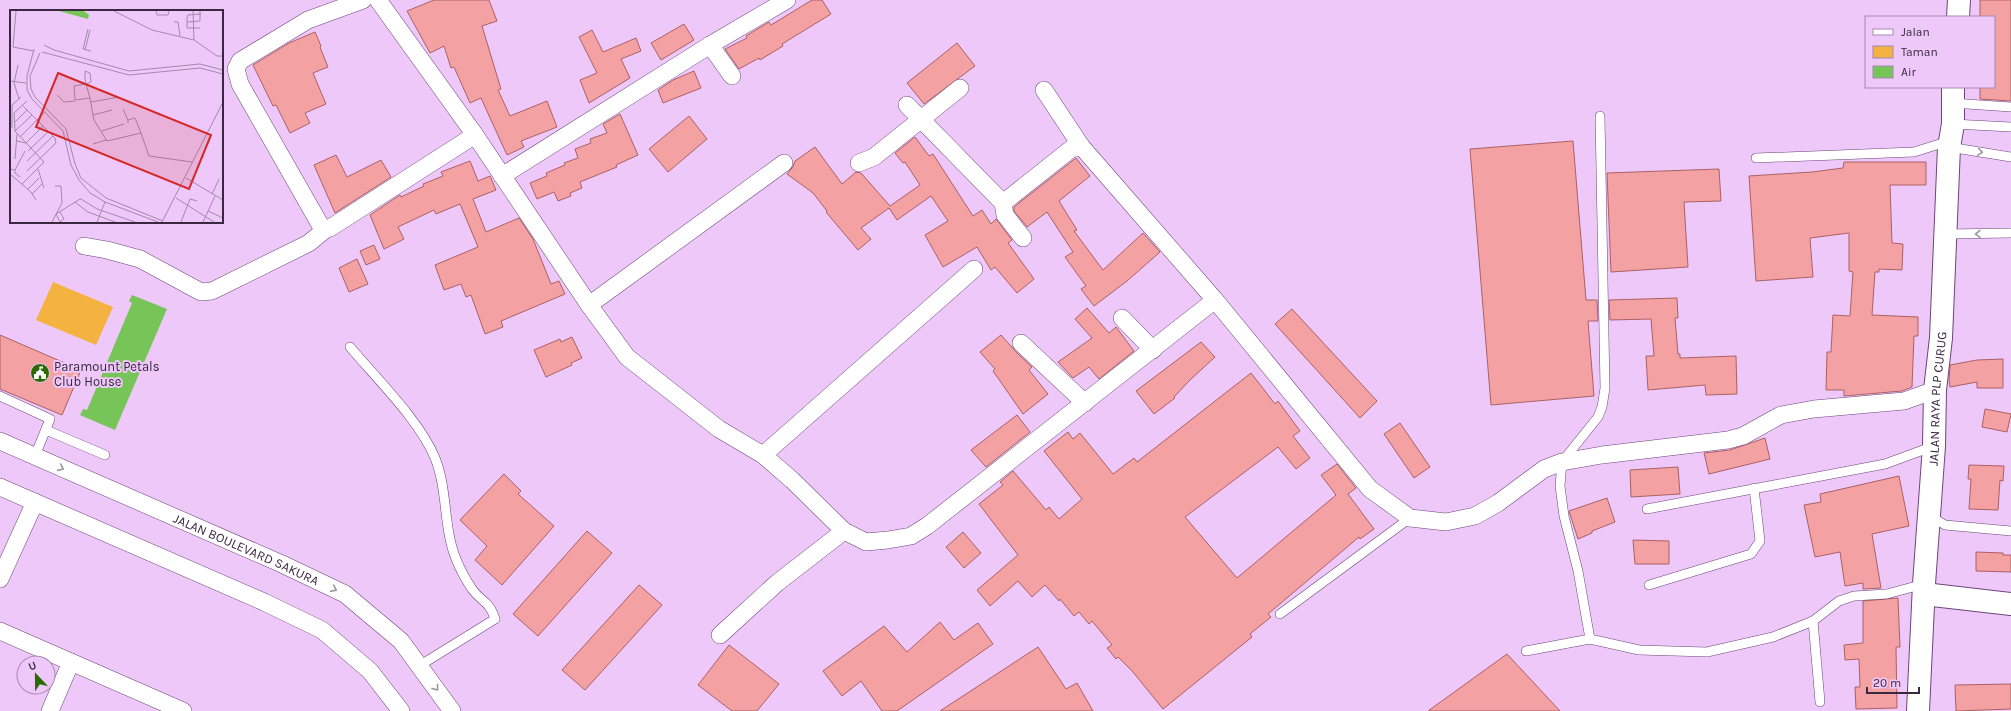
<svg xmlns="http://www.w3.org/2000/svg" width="2011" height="711" viewBox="0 0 2011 711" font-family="Karla,sans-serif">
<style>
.green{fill:#f4b340}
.water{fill:#77c558}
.building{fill:#f3a1a3;stroke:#ab6164}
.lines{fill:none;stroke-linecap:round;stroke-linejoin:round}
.lane-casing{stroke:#6d457a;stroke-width:10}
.street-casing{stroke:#6d457a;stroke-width:18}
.secondary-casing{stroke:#6d457a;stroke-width:24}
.primary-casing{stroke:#6d457a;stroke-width:24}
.lane{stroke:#fff;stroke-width:9}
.street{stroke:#fff;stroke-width:17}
.secondary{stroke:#fff;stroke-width:22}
.primary{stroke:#fff;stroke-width:22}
.oneway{stroke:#9c94a0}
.labels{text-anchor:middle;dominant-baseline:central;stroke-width:4;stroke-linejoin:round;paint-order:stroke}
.poi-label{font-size:13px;fill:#3a2840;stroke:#edc8f9;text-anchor:start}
.street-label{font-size:13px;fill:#3a2840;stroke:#edc8f9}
.inset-road{fill:none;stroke:#a588af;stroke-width:1}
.view{fill:#d62828;fill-opacity:0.15;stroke:#d62828;stroke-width:2}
.inset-edge{fill:none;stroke:#3a2840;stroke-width:2}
</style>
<rect width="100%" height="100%" fill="#edc8f9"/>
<polygon class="green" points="53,282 113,307 96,345 36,320"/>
<polygon class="water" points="132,295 167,309 115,430 80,415 83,409 87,410 132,303 129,301"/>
<g class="building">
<polygon points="434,0 489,0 497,21 482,26 501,89 498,90 510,116 547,101 557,127 521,141 524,147 507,155 481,98 470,103 454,67 451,68 444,46 430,53 407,11"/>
<polygon points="812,0 822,0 831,14 782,44 783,46 760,60 759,58 739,69 725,49 747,38 746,36 769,22 771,25"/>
<polygon points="1980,0 2011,0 2011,101 1980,99 1980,87 1994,87 1994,17 1980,17"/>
<polygon points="684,24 694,40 661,60 651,43"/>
<polygon points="592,30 603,52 636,38 641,51 621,59 630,78 589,103 580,80 597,73 579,37"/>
<polygon points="315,32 321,46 320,47 328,67 313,73 326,104 305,113 310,123 290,133 276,105 273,106 253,65 289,43"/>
<polygon points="957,43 975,66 924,104 907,83"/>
<polygon points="694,71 701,88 663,103 658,90 673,80"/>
<polygon points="620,114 638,155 616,165 617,167 580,182 582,188 570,193 571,196 558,201 554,192 537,199 530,183 547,176 546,173 565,165 564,163 578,158 575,149 591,143 590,139 607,133 603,124"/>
<polygon points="689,116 707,139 668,172 649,149"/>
<polygon points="915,137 929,156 933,154 973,216 982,210 991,224 996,219 1012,240 1008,243 1034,279 1017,293 995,267 991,270 977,247 943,267 925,235 948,221 931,196 897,220 889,208 861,228 871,239 858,250 826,212 827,211 813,193 787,174 793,167 795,161 815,147 842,184 856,172 861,173 890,206 920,185 905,162 903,163 895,153"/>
<polygon points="1573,141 1586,300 1597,300 1598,321 1588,321 1594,396 1491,405 1470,149"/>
<polygon points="336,155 347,177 381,160 391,177 335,213 314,165"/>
<polygon points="1076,158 1090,176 1059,201 1077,230 1074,231 1103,270 1143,233 1160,252 1127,281 1094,306 1081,289 1086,286 1065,257 1073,252 1047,212 1027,227 1014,211 1014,207"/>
<polygon points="470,161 478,181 490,176 496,190 473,199 486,232 519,218 533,239 551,284 559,281 565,294 501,321 503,327 485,334 471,295 466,297 461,284 444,290 435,265 478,247 460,204 436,214 434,210 398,227 404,239 384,249 370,215 400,195 401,197 424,186 423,184 443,176 441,172"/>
<polygon points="1844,162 1926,162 1926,185 1890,185 1892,243 1903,244 1902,270 1879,269 1879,272 1875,272 1872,315 1918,317 1918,336 1914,336 1912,387 1902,391 1844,396 1844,390 1826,390 1827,352 1831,352 1833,315 1850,316 1853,272 1849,271 1849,233 1810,238 1813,277 1756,281 1749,176 1812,172 1843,168"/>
<polygon points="1719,169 1721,201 1684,202 1688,267 1611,272 1607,173"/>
<polygon points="374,245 380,259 366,265 360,251"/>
<polygon points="357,259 368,284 349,292 339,268"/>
<polygon points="1677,298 1678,318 1675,318 1678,354 1680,354 1680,358 1736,356 1737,394 1706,395 1705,385 1648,390 1646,356 1654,356 1651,319 1610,320 1609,300"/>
<polygon points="1087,308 1109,333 1116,327 1134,351 1099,379 1089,367 1073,378 1058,362 1092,338 1075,319"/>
<polygon points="1292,309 1377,401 1360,418 1275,324"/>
<polygon points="0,335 81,370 62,415 0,389"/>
<polygon points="1001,335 1018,354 1032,367 1029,370 1048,394 1023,414 993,371 995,369 980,352"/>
<polygon points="572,337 582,358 571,363 572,365 546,377 534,350 560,339 561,342"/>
<polygon points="1201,342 1215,357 1190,380 1174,397 1175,398 1154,414 1136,391"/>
<polygon points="2003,359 2003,388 1977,388 1977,382 1950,387 1949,380 1950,365 1977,360"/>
<polygon points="1251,373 1275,404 1278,401 1300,431 1293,436 1310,458 1296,469 1278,447 1185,517 1237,578 1336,495 1321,475 1337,464 1356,488 1348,494 1374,529 1360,539 1359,537 1268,614 1271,617 1250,634 1252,637 1163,709 1133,672 1118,657 1116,659 1107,648 1112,645 1092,621 1089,624 1079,612 1074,616 1060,599 1059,601 1045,585 1032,597 1018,581 990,606 977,590 1018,555 979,504 1003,485 1000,482 1013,471 1046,510 1049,507 1059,519 1082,499 1044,451 1068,432 1073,439 1080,433 1113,474 1134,458 1137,462"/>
<polygon points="1985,409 2011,414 2007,432 1982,427"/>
<polygon points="1017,415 1030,432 986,467 971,450"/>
<polygon points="1400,423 1430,467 1414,478 1384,434"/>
<polygon points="1765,438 1770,459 1709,474 1704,453 1730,450"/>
<polygon points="1969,465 2004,466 2003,481 2000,480 1998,510 1969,509 1971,479 1968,479"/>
<polygon points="1678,467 1680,494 1631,497 1630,470"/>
<polygon points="504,474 521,491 518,494 554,526 502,585 475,560 487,546 460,520"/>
<polygon points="1899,476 1909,526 1872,534 1881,588 1863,589 1863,583 1845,586 1840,552 1815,557 1804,505 1821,502 1820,494"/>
<polygon points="1607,498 1615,522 1592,531 1592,533 1578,539 1569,511"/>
<polygon points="587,531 612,553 538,636 513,614"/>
<polygon points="963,532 981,553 964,568 946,547"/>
<polygon points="1633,540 1669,541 1669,564 1635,564"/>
<polygon points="1976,552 2003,553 2003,555 2011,555 2011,572 1976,571"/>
<polygon points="639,585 662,605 585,690 562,670"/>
<polygon points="1898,598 1900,647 1896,647 1897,708 1856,709 1855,687 1860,687 1859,659 1845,660 1844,645 1863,643 1863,601"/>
<polygon points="940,622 954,640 978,623 993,644 897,711 882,711 861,681 842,696 823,671 884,626 907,652"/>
<polygon points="729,645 779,684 757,711 732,711 698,685"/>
<polygon points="1038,647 1066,689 1077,683 1093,711 940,711"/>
<polygon points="1507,654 1560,711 1428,711"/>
<polygon points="2011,684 2011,709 1956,711 1955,685"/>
</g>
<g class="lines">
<defs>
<g id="lane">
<polyline points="1952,103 2011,107"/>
<polyline points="1953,124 2011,127"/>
<polyline points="1949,147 2011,157"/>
<polyline points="1756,158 1914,152 1949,141"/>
<polyline points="1946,234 2011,233"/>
<path d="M350,347C377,379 420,421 435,458C448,490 443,527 456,559C460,569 466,580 472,589C482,603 489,600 495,619L419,666"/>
<polyline points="0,396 50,419 35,456"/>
<polyline points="46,430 105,455"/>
<polyline points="1647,509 1885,464 1934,446"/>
<polyline points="1930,516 1945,525 2011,531"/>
<polyline points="1649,585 1751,554 1760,541 1754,488"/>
<polyline points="1280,614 1410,518"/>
<polyline points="1813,621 1820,702"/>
<polyline points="1590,639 1639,650 1707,652 1773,637 1813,621 1839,601 1854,596 1887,594 1924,584"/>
<polyline points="1526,651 1590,639 1578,571 1564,516 1560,486 1562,462 1598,417 1602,407 1605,388 1600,116"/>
</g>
<g id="street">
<polyline points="363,0 308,20 240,61 236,69 240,84 322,228 330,228 475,135"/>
<polyline points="378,0 475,135 589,305 627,357 719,429 763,455 792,480 844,531 866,542 888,540 911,536 927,526 1215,300 1370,489 1410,518 1446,522 1475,516 1498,503 1544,469 1562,462 1602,455 1728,440 1743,436 1781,415 1814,409 1904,401 1935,390"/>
<polyline points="710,45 732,76"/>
<polyline points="1044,90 1081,146"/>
<polyline points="907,105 1003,203"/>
<polyline points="859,163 874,157 960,88"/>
<polyline points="502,176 710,45 787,0"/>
<polyline points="1023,238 1005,215 1003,203 1071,149 1081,146 1215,300"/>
<polyline points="84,246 107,250 140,259 201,292 212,291 309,243 326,229"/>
<polyline points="589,305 784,163"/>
<polyline points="1122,318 1153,350"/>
<polyline points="1021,343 1085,403"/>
<path id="s1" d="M0,441L282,564L345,594L401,641L452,711"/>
<polyline points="763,455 974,269"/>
<polyline points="0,487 264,602 322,630 370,671 401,711"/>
<polyline points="0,579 35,502"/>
<polyline points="0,631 183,711"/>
<polyline points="720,635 777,583 844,531"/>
<polyline points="50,711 71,662"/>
</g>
<polyline id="secondary" points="1924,594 2011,604"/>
<g id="primary">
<polyline points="1958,17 1959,0"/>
<path id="s2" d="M1918,711L1924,584L1934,446L1935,390L1941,338L1949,147L1953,124V87"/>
</g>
</defs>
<use href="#lane" class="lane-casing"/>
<use href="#street" class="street-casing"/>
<use href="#secondary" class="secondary-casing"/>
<use href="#primary" class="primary-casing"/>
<use href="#lane" class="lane"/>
<use href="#street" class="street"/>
<use href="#secondary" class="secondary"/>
<use href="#primary" class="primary"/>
</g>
<defs><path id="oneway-chevron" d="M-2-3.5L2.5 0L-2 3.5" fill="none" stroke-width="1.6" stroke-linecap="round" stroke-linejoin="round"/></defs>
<g class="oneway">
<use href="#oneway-chevron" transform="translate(1980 152) rotate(9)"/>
<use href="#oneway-chevron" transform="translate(1978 234) rotate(179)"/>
<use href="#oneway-chevron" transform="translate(61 468) rotate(24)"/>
<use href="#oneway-chevron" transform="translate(334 589) rotate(26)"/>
<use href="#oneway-chevron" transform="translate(436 688) rotate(53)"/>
</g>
<defs>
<symbol id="civic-disc" viewBox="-11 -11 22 22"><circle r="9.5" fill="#2a6b00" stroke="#edc8f9"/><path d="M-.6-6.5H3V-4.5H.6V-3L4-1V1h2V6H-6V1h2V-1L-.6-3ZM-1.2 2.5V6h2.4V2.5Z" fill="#fff"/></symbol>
</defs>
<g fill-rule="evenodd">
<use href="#civic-disc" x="29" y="362" width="22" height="22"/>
</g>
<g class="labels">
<g class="poi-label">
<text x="54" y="366">Paramount Petals<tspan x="54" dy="15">Club House</tspan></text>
</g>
<g class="street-label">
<text stroke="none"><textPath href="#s2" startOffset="313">JALAN RAYA PLP CURUG</textPath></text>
<text stroke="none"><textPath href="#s1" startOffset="269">JALAN BOULEVARD SAKURA</textPath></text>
</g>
</g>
<g transform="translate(10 10)">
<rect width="213" height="213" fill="#edc8f9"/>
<path d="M49,1H74L79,5L78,9Z" fill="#77c558"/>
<path class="inset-road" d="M6,1L3,37L24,41M104,1L142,20L184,30L207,46H213M146,1L147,5H158L159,1M183,1L184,30M164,12H168L170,26M177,12L190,11V1M190,18H177V8L178,5L191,4M78,19L73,39L81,41M34,35L44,40L119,61L190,54L213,60M24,39L17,66V80L22,89L53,121L61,155L69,170L80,183L95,192L148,212M75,40L80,20M32,42L119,65L190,58L213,64M30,43L20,66L21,79L25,87L56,119L65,154L71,168L96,188L153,211M8,55L4,73L9,89M0,71L16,73M47,85L54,92L65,91M80,88L65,90L64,76L76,74L81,72L80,63L75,61V69L76,74L80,88L83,105L84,110L97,131L131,123L139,146L182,152M81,92L109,87M2,95L11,87M12,95L45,128L46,133L17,161M113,99L118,110M83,105L102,100M5,112L17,100M118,113V110L125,108L131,123M2,118V95M5,121L22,105M92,121L114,114M10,127L35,102M7,131L16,133L33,116M83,134L96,130M18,141L38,122M5,149L7,124M17,151L43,126M0,159L5,160V163L10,167M28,159L34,178M5,160L15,141M0,164L21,182L26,190M176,168L213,190M12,174L34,152L5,121L4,103L17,91M18,179L29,168M22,184L32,174M202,184L209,169M166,188L204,212M65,192L78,202L105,212M198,201L213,208M50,202L54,209L50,212L46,204L70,189H71L87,199L125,212M42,212L52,193L51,176H45M87,212L95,192M152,212L213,92M171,212L180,189L187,191M193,212L205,186"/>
<path class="view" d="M48,63L201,125L179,179L26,117Z"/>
<rect width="213" height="213" class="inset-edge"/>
</g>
<rect x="1865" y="16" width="130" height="72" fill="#edc8f9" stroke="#a588af"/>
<rect x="1873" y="29" width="20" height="6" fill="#ffffff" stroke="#a588af"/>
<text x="1901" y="36" font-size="12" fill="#3a2840">Jalan</text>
<rect x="1873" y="46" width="20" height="12" fill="#f4b340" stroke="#a588af"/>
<text x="1901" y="56" font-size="12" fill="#3a2840">Taman</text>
<rect x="1873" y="66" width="20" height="12" fill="#77c558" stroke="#a588af"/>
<text x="1901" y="76" font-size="12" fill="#3a2840">Air</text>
<g transform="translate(36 675) rotate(338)"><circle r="19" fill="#edc8f9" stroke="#a588af"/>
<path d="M0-3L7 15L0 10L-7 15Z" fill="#2a6b00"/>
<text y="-6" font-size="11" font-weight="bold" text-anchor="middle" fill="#3a2840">U</text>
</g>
<path d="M1867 687v6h52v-6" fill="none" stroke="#3a2840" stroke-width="2"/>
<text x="1873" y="687" font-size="12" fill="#3a2840" stroke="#edc8f9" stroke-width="3" paint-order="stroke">20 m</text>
</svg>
